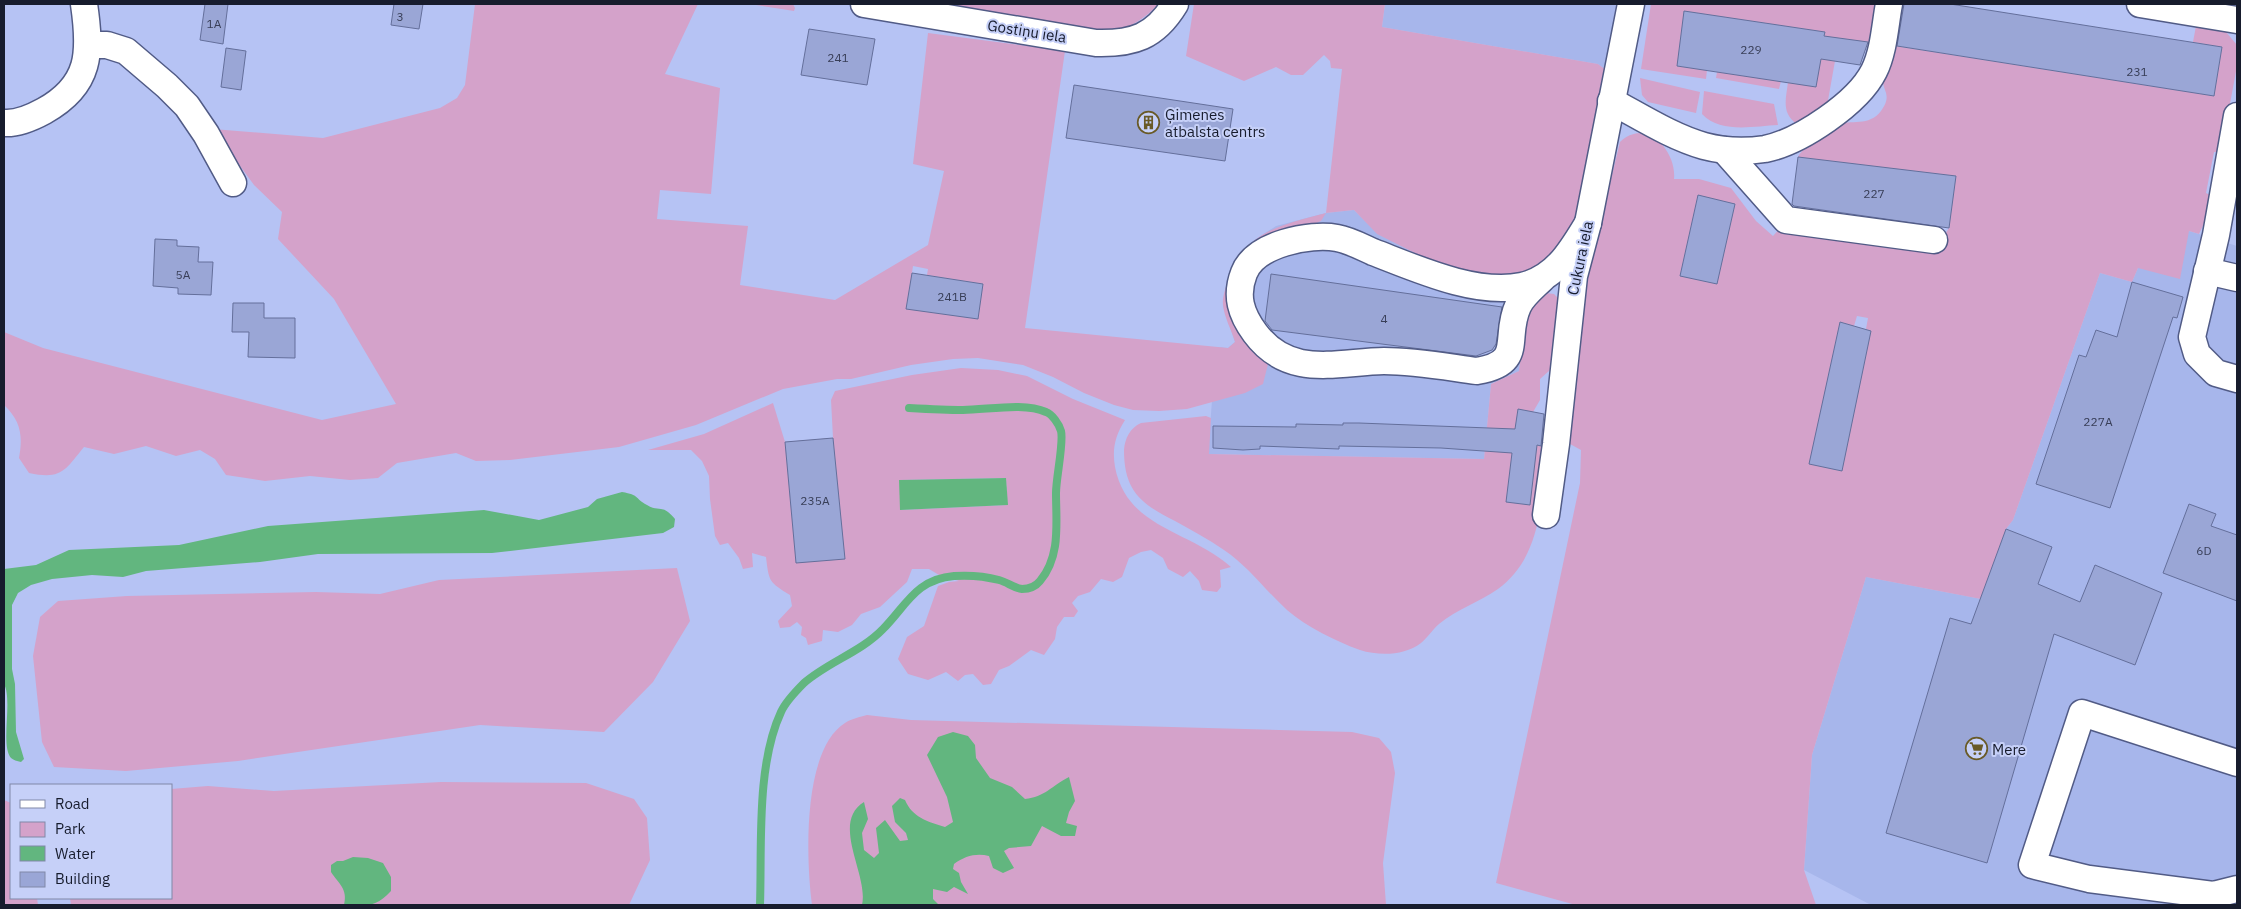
<svg xmlns="http://www.w3.org/2000/svg" width="2241" height="909" viewBox="0 0 2241 909" font-family="'IBM Plex Sans',sans-serif">
<style>
.built{fill:#a7b6eb}
.green{fill:#d4a2ca;fill-rule:evenodd}
.water{fill:#62b67f}
.lines{fill:none;stroke-linecap:round;stroke-linejoin:round}
.stream{stroke:#62b67f;stroke-width:8}
.building{fill:#9aa6d6;stroke:#646f9b}
.minor-casing{stroke:#515b86;stroke-width:29}
.minor{stroke:#fff;stroke-width:26}
.labels{text-anchor:middle;dominant-baseline:central;stroke-width:4;stroke-linejoin:round;paint-order:stroke}
.number-label{font-size:12px;fill:#383e57}
.street-label{font-size:15px;fill:#171c2d;stroke:#c6d0f8}
.poi-label{font-size:15px;fill:#171c2d;stroke:#c6d0f8;text-anchor:start}
</style>
<rect width="100%" height="100%" fill="#b6c3f4"/>
<g class="built">
<polygon points="1385,4 1616,4 1606,70 1598,64 1382,27"/>
<polygon points="1354,210 1378,234 1534,272 1519,371 1491,384 1484,459 1208,454 1216,347 1228,348 1235,342 1223,306 1225,290 1250,243 1276,226 1326,213"/>
<polygon points="2189,231 2237,246 2237,905 1871,905 1804,870 1812,755 1866,577 1981,599 2006,529 2013,520 2100,273 2132,282 2138,268"/>
</g>
<g class="green">
<path d="M475,4H698L665,74L720,88L711,194L660,190L657,219L748,226L740,285L835,300L928,245L944,171L913,164L928,33L1065,51L1025,328L1228,348L1235,342C1232,331 1224,317 1223,305C1222,297 1226,287 1229,279C1246,230 1282,225 1326,213L1342,69L1331,68L1330,61L1324,55L1303,75H1291L1276,67L1244,81L1186,56L1194,4H1385L1382,27L1598,64L1606,70L1580,209L1561,244L1534,272L1504,279L1443,267L1377,234L1354,210L1326,213L1321,221L1302,229L1240,268L1270,356L1263,384L1245,393L1187,409L1159,411L1133,410L1114,405L1084,393L1053,377L1023,365L978,358L953,359L911,365L851,379H837L783,389L696,425L619,447L510,460L476,461L456,453L397,463L378,478L350,480L310,476L265,481L226,475L215,459L200,450L176,456L146,446L114,454L84,447C65,470 62,480 29,473L19,458C23,436 21,421 4,405V332L43,348L322,420L396,404L334,299L278,239L282,212L254,185L213,129L323,138L440,108L457,98L465,85ZM913,266L928,269L927,275L983,284L977,319L922,311L907,306Z"/>
<polygon points="750,4 793,4 795,8 794,11"/>
<path d="M906,4H1159C1145,18 1129,29 1110,33Z"/>
<path d="M1651,4H1876L1873,52L1866,66L1868,42L1834,38L1831,61H1835L1827,106L1797,124C1781,113 1786,99 1788,82L1816,86L1825,32L1684,11L1677,66L1707,70L1706,79L1641,69Z"/>
<path d="M2196,26L2226,32L2237,45V66L2221,152H2214L2206,193L2212,196L2206,219L2199,234L2189,231L2180,279L2138,268L2132,282L2100,273L2013,520L2006,529L1981,599L1866,577L1812,755L1804,870L1816,905H1576L1496,883L1580,483L1581,450L1570,444L1565,427L1574,332L1620,142C1646,117 1677,151 1674,179H1699L1731,188L1756,221L1773,236L1781,227L1940,242L1949,228L1956,176L1798,157C1803,147 1825,130 1836,125C1851,119 1869,127 1881,111C1893,94 1882,92 1883,78C1883,68 1891,55 1895,46L2214,96L2222,47L2193,42ZM1698,196L1735,204L1717,284L1680,276ZM1857,316L1868,318L1866,329L1871,331L1841,471L1810,464L1840,322L1854,326Z"/>
<polygon points="1717,72 1781,81 1779,89 1716,78"/>
<polygon points="1640,78 1700,92 1696,113 1648,102 1642,95"/>
<path d="M1704,91L1774,104L1778,125C1754,126 1721,134 1702,114Z"/>
<path d="M1546,293L1554,294L1559,299V362L1540,379V400L1533,412L1518,409L1514,442L1546,447C1542,496 1543,556 1498,589C1480,602 1457,609 1439,624C1433,629 1428,637 1421,643C1404,656 1379,656 1360,650C1335,641 1307,627 1287,610C1265,590 1248,566 1224,550C1208,539 1191,530 1175,521C1141,504 1124,491 1124,450C1125,438 1130,428 1141,423L1206,416L1211,418L1209,454L1484,459L1491,384L1519,371C1523,345 1520,307 1546,293ZM1510,474L1530,505H1529L1507,502Z"/>
<path d="M961,368L998,370L1027,376L1073,399L1125,420C1115,436 1112,449 1115,467C1127,529 1190,530 1231,567L1220,570L1221,587L1217,592L1202,590L1199,581L1190,571L1183,577L1168,569L1163,558L1151,550L1141,552L1129,558L1122,577L1113,582L1101,579L1090,592L1078,596L1072,603L1078,611L1074,617H1064L1057,627L1055,639L1044,655L1031,650L1009,666L999,670L991,684L983,685L973,674L965,675L958,681L946,672L928,680L908,674L898,659L907,637L924,626L938,586L949,582L959,581L939,575L929,569H912L907,582L880,607L861,614L852,625L838,632L823,630L822,641L808,645L806,638L801,635L802,627L797,622L790,627L780,628L778,621L792,606L790,595C769,582 769,582 766,557L752,553L753,567L743,569L739,558L728,543L720,545L715,536L710,499L709,476L702,461L691,450H648L704,434L773,403L785,442L833,438L831,400L835,391L912,375ZM1006,478L1007,505L900,510V480Z"/>
<polygon points="677,568 690,621 653,682 604,732 480,725 238,761 126,771 54,767 42,742 33,656 40,617 58,601 127,596 316,592 380,594 439,580"/>
<path d="M867,715L911,720L1352,732L1379,738L1391,752L1395,773L1383,863L1386,905H812C806,860 802,750 845,723C851,719 860,717 867,715Z"/>
<polygon points="441,782 586,783 634,799 647,818 650,860 629,905 71,905 70,898 171,898 171,789 208,786 274,791"/>
<polygon points="4,800 11,803 11,898 37,898 38,905 4,905"/>
</g>
<g class="water">
<polygon points="1006,478 1008,505 900,510 899,480"/>
<path d="M622,492C640,495 634,498 647,505C660,513 662,503 675,519L674,527L663,533L492,553L318,554L260,562L146,571L123,577L92,575L52,579L31,585L18,593L12,605V669L15,684L16,732L24,759L21,762C17,761 13,760 11,758C0,745 13,701 4,684V569L36,565L69,550L179,545L268,526L484,510L539,520L588,507L597,499Z"/>
<path d="M953,732L968,736L975,745L976,758L990,778L1012,787L1025,799C1045,797 1051,786 1069,777L1075,801L1069,812L1066,823L1077,826L1075,836H1061L1042,826L1031,846L1009,848L1004,851L1014,868L1003,873L993,868L989,856C976,853 965,856 954,864L953,869L959,873L961,882L968,894L954,887L947,892L933,889V899L939,905H862C869,875 830,823 864,802L868,819L862,833L864,850L874,858L879,853L876,828L885,820L900,841L908,840L906,833L895,822L892,806L900,798L905,800C912,817 928,822 945,827L953,822L947,797L927,755L938,737Z"/>
<path d="M353,857L368,858L383,863L391,877V891C374,909 367,905 344,905C348,889 339,884 331,872V865L337,861H343Z"/>
</g>
<g class="lines">
<path class="stream" d="M760,905C762,846 756,766 781,712C785,703 797,690 804,683C828,662 861,652 883,629C906,606 916,579 954,576C969,575 984,576 999,580C1007,582 1014,588 1022,589C1029,589 1036,586 1040,581C1061,556 1056,523 1056,493C1056,478 1064,442 1061,431C1059,424 1052,414 1046,412C1024,402 987,410 963,410C945,410 927,409 909,408"/>
</g>
<g class="building">
<polygon points="205,4 228,4 223,44 200,40"/>
<polygon points="394,4 423,4 419,29 391,25"/>
<polygon points="1904,4 1950,4 2222,47 2214,96 1897,46"/>
<polygon points="1684,11 1825,32 1824,36 1868,42 1860,65 1821,59 1816,87 1677,66"/>
<polygon points="809,29 875,39 867,85 801,75"/>
<polygon points="226,48 246,51 241,90 221,87"/>
<polygon points="1074,85 1233,109 1225,161 1066,138"/>
<polygon points="1798,157 1956,176 1949,228 1794,206 1792,204"/>
<polygon points="1698,195 1735,204 1717,284 1680,276"/>
<polygon points="155,239 177,240 177,246 199,247 198,262 213,262 211,295 178,294 178,288 153,286"/>
<polygon points="912,273 983,284 978,319 906,309"/>
<polygon points="1271,274 1502,307 1496,344 1492,350 1476,356 1272,330 1265,321"/>
<polygon points="2132,282 2183,297 2177,318 2173,317 2110,508 2036,484 2079,355 2086,357 2096,330 2117,337"/>
<polygon points="233,303 264,303 264,318 295,318 295,358 248,357 249,332 232,332"/>
<polygon points="1840,322 1871,331 1842,471 1809,464"/>
<polygon points="1518,409 1544,414 1541,446 1537,445 1530,505 1506,502 1512,453 1441,448 1339,446 1339,449 1260,446 1260,449 1243,450 1213,448 1213,426 1296,427 1296,424 1343,425 1343,423 1359,423 1515,429"/>
<polygon points="833,438 845,559 796,563 785,442"/>
<polygon points="2189,504 2216,514 2211,526 2237,535 2237,601 2163,573"/>
<polygon points="2006,529 2052,547 2038,584 2080,602 2095,565 2162,593 2135,665 2054,634 1987,863 1886,833 1950,618 1971,624"/>
</g>
<g class="lines">
<defs>
<g id="minor">
<path d="M864,4L1096,43C1133,44 1155,37 1175,4"/>
<polyline points="2140,4 2237,20"/>
<polyline points="88,45 107,45 126,51 167,86 187,106 206,134 233,183"/>
<path d="M1611,101C1641,117 1672,137 1704,146C1723,151 1745,152 1765,149C1800,142 1858,103 1874,71C1884,51 1885,25 1889,4"/>
<polyline points="2237,116 2216,235 2192,337 2197,354 2216,373 2237,379"/>
<path d="M4,123C17,124 33,117 44,111C91,85 91,52 84,4"/>
<polyline points="1724,150 1786,220 1934,240"/>
<polyline points="2207,271 2237,278"/>
<path d="M1544,277C1535,286 1523,295 1518,306C1503,338 1526,363 1477,371C1447,367 1415,361 1384,361C1336,362 1289,379 1255,333C1241,314 1235,296 1244,273C1255,244 1310,233 1337,238C1349,240 1362,247 1373,252C1415,268 1476,296 1522,286C1556,278 1571,251 1588,223"/>
<polyline points="1546,515 1556,444 1574,276 1588,223 1631,4"/>
<polyline points="2237,763 2082,713 2032,865 2089,879 2213,895 2237,889"/>
</g>
</defs>
<use href="#minor" class="minor-casing"/>
<use href="#minor" class="minor"/>
</g>
<defs>
<symbol id="building-ring" viewBox="-11 -11 22 22"><circle r="9.5" fill="#c6d0f8" stroke="#695a27" stroke-width="1.5"/><path d="M-4-6H4V6H1V3H-1V6H-4ZM-2.5-4.3h1.7v1.8h-1.7ZM.8-4.3h1.7v1.8H.8ZM-2.5-1h1.7V.8h-1.7ZM.8-1h1.7V.8H.8Z" fill="#695a27"/></symbol>
<symbol id="supermarket-ring" viewBox="-11 -11 22 22"><circle r="9.5" fill="#c6d0f8" stroke="#695a27" stroke-width="1.5"/><path d="M-6-5.5h2.5l.6 2H6L4.5 2H-2.5L-4.4-4H-6ZM-1.5 3.2a1.3 1.3 0 1 0 .1 0ZM3 3.2a1.3 1.3 0 1 0 .1 0Z" fill="#695a27"/></symbol>
</defs>
<g fill-rule="evenodd">
<use href="#building-ring" x="1136" y="110" width="25" height="25"/>
<use href="#supermarket-ring" x="1964" y="736" width="25" height="25"/>
</g>
<g class="labels">
<g class="number-label">
<text x="400" y="16">3</text>
<text x="214" y="23">1A</text>
<text x="1751" y="49">229</text>
<text x="838" y="57">241</text>
<text x="2137" y="71">231</text>
<text x="1874" y="193">227</text>
<text x="183" y="274">5A</text>
<text x="952" y="296">241B</text>
<text x="1384" y="318">4</text>
<text x="2098" y="421">227A</text>
<text x="815" y="500">235A</text>
<text x="2204" y="550">6D</text>
</g>
<g class="street-label">
<text transform="translate(1027 31) rotate(9)">Gostiņu iela</text>
<text transform="translate(1580 258) rotate(-78)">Cukura iela</text>
</g>
<g class="poi-label">
<text x="1165" y="114">Ģimenes<tspan x="1165" dy="17">atbalsta centrs</tspan></text>
<text x="1992" y="749">Mere</text>
</g>
</g>
<rect width="2241" height="909" fill="none" stroke="#171c2d" stroke-width="10"/>
<rect x="10" y="784" width="162" height="115" fill="#c6d0f8" stroke="#8088a7"/>
<rect x="20" y="800" width="25" height="8" fill="#ffffff" stroke="#8088a7"/>
<text x="55" y="809" font-size="15" fill="#171c2d">Road</text>
<rect x="20" y="822" width="25" height="15" fill="#d4a2ca" stroke="#8088a7"/>
<text x="55" y="834" font-size="15" fill="#171c2d">Park</text>
<rect x="20" y="846" width="25" height="15" fill="#62b67f" stroke="#8088a7"/>
<text x="55" y="859" font-size="15" fill="#171c2d">Water</text>
<rect x="20" y="872" width="25" height="15" fill="#9aa6d6" stroke="#8088a7"/>
<text x="55" y="884" font-size="15" fill="#171c2d">Building</text>
</svg>
